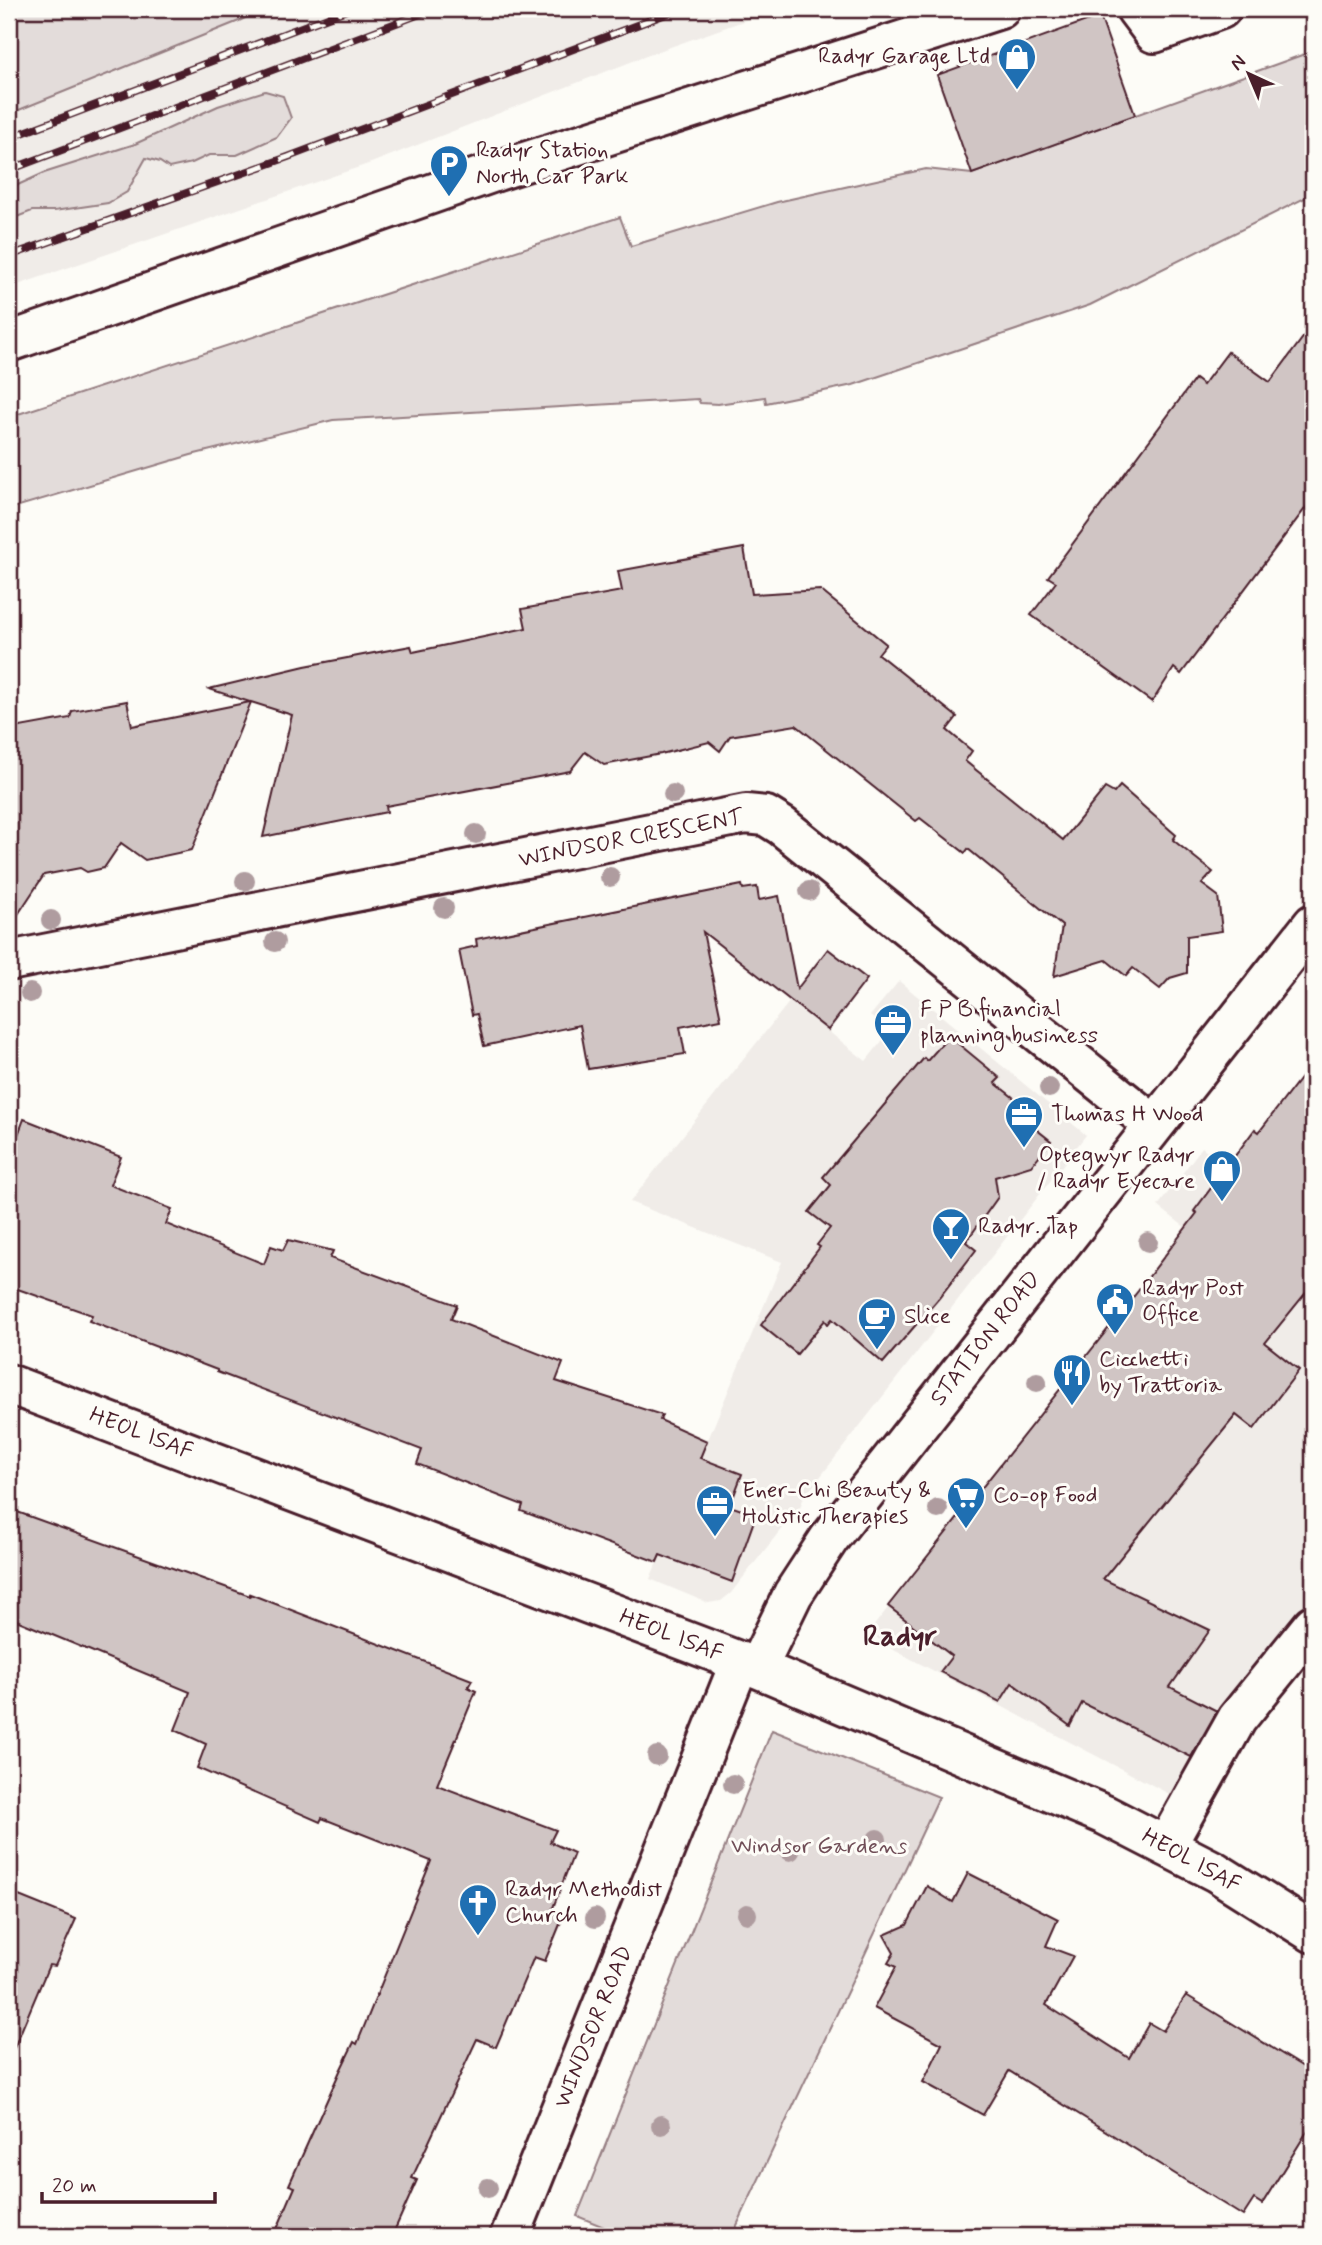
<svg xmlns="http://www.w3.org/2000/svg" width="1322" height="2245" viewBox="0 0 1322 2245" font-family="Mynerve,sans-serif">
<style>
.built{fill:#f0ece8}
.green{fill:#e3dcda;stroke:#967e82;stroke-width:2}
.building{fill:#d0c5c4;stroke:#4a1f2b;stroke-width:2}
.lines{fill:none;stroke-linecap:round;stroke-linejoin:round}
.minor-casing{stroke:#4a1f2b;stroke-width:44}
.major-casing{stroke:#4a1f2b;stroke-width:44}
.minor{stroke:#fdfcf7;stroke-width:38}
.major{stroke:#fdfcf7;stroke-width:38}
.rail-casing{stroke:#4a1f2b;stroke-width:8}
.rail{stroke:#fdfcf7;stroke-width:5;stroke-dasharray:16;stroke-linecap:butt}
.tree{fill:#af9c9f}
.labels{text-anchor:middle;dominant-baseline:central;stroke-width:6;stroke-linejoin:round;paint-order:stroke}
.poi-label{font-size:23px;fill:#4a1f2b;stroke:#fdfcf7;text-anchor:start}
.street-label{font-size:23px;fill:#4a1f2b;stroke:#fdfcf7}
.park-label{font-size:23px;fill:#704e57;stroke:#fdfcf7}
.district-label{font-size:30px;font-weight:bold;fill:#4a1f2b;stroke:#fdfcf7}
</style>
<rect width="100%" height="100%" fill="#fdfcf7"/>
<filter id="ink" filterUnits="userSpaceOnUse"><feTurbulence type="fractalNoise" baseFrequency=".0143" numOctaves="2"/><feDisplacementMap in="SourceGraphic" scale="14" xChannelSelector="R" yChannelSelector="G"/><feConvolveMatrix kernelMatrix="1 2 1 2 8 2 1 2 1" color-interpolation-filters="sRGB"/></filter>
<g filter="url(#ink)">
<g class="built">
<polygon points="241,9 777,9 659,51 371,163 9,288 9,106"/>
<polygon points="899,981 1086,1135 803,1499 797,1517 786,1523 731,1593 721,1601 708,1603 650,1579 782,1262 630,1202 790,1001 866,1061 890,1031 870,1016"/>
<polygon points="1202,1147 1313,1233 1313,1601 1224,1714 1175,1797 892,1649 869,1632 1186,1228 1158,1206"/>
</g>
<g class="green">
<polygon points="9,9 263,9 239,21 9,114"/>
<polygon points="1313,51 1313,194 1090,305 853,385 766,403 765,397 718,404 700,403 698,399 333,420 191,455 9,509 9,417 620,217 631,246 777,202 926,169 972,174"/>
<polygon points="265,91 283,96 291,118 277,137 237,155 209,155 192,163 169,168 160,162 146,158 127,192 108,203 54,211 32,211 9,220 9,189 44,173 135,144 218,106"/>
<polygon points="772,1730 939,1797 732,2236 626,2236 577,2216"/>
</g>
<g class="building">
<polygon points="1100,16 1135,115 972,174 937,75"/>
<polygon points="1313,324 1313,498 1181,674 1174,668 1152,702 1031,615 1056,582 1048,577 1195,379 1203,385 1228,352 1270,382"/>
<polygon points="744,548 752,594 820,590 886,644 878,654 957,717 947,730 972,751 965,761 1063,840 1105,788 1114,793 1120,786 1176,835 1173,840 1213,872 1202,884 1218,896 1222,931 1187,936 1187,973 1170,978 1160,989 1133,968 1126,976 1106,960 1054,976 1062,926 968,849 965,853 920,818 916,821 796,725 730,736 720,751 709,742 661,754 604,765 585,752 570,771 386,806 387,812 263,837 292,715 251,702 192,850 145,860 121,843 104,868 87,872 80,868 44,875 9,928 9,729 70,718 72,711 127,701 132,726 250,702 209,689 305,666 411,646 413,652 526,628 522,609 622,591 618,571"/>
<polygon points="742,885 743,889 757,887 759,900 779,896 797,989 828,949 867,979 828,1030 703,932 721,1019 680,1027 685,1054 588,1069 580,1025 484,1046 477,1014 472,1015 459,950 477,946 476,939"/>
<polygon points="949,1036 1000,1078 995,1083 1019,1102 1012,1110 1051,1141 1031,1166 995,1177 998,1197 966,1242 976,1250 939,1298 883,1363 832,1319 828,1324 825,1320 797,1354 761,1325 820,1247 817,1245 830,1228 809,1212 831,1185 823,1177 924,1058 927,1061"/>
<polygon points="1313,1062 1313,1284 1265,1343 1299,1370 1254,1429 1236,1415 1103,1579 1210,1630 1170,1687 1217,1711 1191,1757 1082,1703 1070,1726 1012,1683 1000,1702 940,1672 952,1656 888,1606 1138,1291 1197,1213 1194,1211 1255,1129 1259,1132"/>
<polygon points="24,1119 121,1157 110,1185 172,1209 166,1224 264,1264 271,1246 283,1250 288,1240 333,1251 330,1258 457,1305 451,1319 563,1363 556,1381 662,1415 660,1420 707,1441 700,1458 742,1474 730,1506 756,1515 732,1582 660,1555 657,1562 521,1511 523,1505 417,1464 422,1450 217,1372 217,1370 89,1321 92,1315 9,1286 9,1159"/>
<polygon points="9,1509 250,1596 250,1594 472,1680 468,1687 476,1691 437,1785 556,1830 550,1842 574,1853 551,1913 563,1917 545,1961 534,1957 496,2047 477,2039 412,2178 417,2180 392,2236 274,2236 295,2187 289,2185 340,2071 354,2042 357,2044 431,1861 322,1818 320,1822 197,1768 206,1744 175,1730 190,1692 9,1617"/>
<polygon points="968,1873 1058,1919 1046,1946 1073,1956 1046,2005 1129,2058 1149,2023 1163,2031 1186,1995 1313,2073 1313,2122 1262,2204 1254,2199 1243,2216 1009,2071 983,2115 923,2082 942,2044 874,2008 896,1967 888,1963 894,1953 884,1935 907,1925 927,1886 953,1902"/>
<polygon points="9,1892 76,1919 55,1966 49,1965 9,2060"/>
</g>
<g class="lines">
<defs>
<g id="minor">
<polyline points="1136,9 1154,33 1221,9"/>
<polyline points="9,342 497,171 1000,9"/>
<polyline points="9,961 746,814 766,816 782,826 1154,1125"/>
<polyline points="757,1668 793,1594 829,1539 1313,924"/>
<polyline points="1166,1846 1237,1719 1313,1625"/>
<polyline points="510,2236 740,1662"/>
</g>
<polyline id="major" points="9,1384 757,1668 1105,1815 1216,1872 1313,1933"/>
</defs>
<use href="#minor" class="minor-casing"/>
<use href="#major" class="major-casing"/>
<use href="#minor" class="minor"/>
<use href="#major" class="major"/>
<defs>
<g id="rail">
<polyline points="9,138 349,9"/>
<polyline points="9,170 433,9"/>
<polyline points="9,256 288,157 679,9"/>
</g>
</defs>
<use href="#rail" class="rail-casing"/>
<use href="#rail" class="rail"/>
</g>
<g class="tree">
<circle cx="673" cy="794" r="10"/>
<circle cx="476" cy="834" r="10"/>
<circle cx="610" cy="877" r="10"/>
<circle cx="245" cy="881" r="10"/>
<circle cx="809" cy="891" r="10"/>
<circle cx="444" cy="908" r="10"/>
<circle cx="51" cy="920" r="10"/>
<circle cx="275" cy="942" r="10"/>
<circle cx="30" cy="993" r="10"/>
<circle cx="1049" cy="1088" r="10"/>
<circle cx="1148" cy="1242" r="10"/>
<circle cx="1037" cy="1382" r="10"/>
<circle cx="938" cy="1509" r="10"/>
<circle cx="657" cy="1756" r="10"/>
<circle cx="733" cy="1784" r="10"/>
<circle cx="877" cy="1839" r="10"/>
<circle cx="790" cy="1851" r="10"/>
<circle cx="747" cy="1914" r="10"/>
<circle cx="595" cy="1918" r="10"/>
<circle cx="661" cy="2125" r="10"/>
<circle cx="488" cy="2188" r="10"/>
</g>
</g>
<defs>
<symbol id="shop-pin" viewBox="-11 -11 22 30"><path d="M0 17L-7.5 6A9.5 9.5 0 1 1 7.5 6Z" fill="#1f6fb2" stroke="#fdfcf7"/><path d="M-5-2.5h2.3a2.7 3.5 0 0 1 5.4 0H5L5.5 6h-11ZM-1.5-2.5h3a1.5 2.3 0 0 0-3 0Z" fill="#fff"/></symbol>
<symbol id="parking-pin" viewBox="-11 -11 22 30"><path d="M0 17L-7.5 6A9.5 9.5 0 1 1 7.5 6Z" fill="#1f6fb2" stroke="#fdfcf7"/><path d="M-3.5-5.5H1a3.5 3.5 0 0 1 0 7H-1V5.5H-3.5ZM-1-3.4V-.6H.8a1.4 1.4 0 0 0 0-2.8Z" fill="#fff"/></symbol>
<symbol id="office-pin" viewBox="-11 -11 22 30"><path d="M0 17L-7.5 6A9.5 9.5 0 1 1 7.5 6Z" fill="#1f6fb2" stroke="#fdfcf7"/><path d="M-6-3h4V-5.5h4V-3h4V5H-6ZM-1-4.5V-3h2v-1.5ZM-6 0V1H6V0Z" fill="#fff"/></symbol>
<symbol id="bar-pin" viewBox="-11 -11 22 30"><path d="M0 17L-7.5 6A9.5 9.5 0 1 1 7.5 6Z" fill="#1f6fb2" stroke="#fdfcf7"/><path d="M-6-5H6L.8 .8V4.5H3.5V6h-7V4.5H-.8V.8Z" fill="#fff"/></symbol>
<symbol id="civic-pin" viewBox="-11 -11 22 30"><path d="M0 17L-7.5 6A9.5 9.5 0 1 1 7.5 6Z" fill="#1f6fb2" stroke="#fdfcf7"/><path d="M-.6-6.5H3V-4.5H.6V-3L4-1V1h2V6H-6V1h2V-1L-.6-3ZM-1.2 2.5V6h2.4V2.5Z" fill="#fff"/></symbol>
<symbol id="cafe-pin" viewBox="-11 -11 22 30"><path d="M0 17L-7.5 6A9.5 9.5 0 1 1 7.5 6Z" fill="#1f6fb2" stroke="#fdfcf7"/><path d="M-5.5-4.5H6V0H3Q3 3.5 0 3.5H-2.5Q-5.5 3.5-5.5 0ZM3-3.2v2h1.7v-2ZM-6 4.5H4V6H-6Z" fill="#fff"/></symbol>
<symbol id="restaurant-pin" viewBox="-11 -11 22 30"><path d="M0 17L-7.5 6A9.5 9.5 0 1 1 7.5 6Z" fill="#1f6fb2" stroke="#fdfcf7"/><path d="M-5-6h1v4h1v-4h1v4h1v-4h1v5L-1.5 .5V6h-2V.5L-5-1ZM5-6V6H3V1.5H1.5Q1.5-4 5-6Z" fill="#fff"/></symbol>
<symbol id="supermarket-pin" viewBox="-11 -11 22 30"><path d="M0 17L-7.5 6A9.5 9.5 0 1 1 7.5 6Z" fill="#1f6fb2" stroke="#fdfcf7"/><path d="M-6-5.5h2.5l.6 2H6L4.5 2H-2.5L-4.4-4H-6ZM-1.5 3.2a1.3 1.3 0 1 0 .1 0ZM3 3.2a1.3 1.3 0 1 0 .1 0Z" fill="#fff"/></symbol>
<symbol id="church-pin" viewBox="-11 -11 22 30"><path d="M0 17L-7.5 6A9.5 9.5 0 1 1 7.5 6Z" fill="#1f6fb2" stroke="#fdfcf7"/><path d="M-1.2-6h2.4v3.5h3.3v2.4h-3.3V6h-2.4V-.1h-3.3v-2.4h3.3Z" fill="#fff"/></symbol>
</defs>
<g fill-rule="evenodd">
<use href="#shop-pin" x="995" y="35" width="44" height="60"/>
<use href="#parking-pin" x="427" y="142" width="44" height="60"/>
<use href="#office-pin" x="871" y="1001" width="44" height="60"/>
<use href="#office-pin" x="1002" y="1093" width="44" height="60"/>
<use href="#shop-pin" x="1200" y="1147" width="44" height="60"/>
<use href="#bar-pin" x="929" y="1205" width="44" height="60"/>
<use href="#civic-pin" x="1093" y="1280" width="44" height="60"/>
<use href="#cafe-pin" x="855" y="1295" width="44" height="60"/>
<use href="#restaurant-pin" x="1050" y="1351" width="44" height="60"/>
<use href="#supermarket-pin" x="944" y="1474" width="44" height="60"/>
<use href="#office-pin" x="693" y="1482" width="44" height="60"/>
<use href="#church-pin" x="456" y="1881" width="44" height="60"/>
</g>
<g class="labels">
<g class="poi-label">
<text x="990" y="57" text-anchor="end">Radyr Garage Ltd</text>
<text x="476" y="151">Radyr Station<tspan x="476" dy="26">North Car Park</tspan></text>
<text x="920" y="1010">F P B financial<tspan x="920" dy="26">planning business</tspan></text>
<text x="1051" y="1115">Thomas H Wood</text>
<text x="1195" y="1156" text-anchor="end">Optegwyr Radyr<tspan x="1195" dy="26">/ Radyr Eyecare</tspan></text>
<text x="978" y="1227">Radyr. Tap</text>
<text x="1142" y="1289">Radyr Post<tspan x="1142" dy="26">Office</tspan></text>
<text x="904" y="1317">Slice</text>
<text x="1099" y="1360">Cicchetti<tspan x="1099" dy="26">by Trattoria</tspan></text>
<text x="742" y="1491">Ener-Chi Beauty &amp;<tspan x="742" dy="26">Holistic Therapies</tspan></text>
<text x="993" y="1496">Co-op Food</text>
<text x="505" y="1890">Radyr Methodist<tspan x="505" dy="26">Church</tspan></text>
</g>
<g class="street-label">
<text transform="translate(631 839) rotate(-11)">WINDSOR CRESCENT</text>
<text transform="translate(986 1339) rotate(-52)">STATION ROAD</text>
<text transform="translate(141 1434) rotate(21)">HEOL ISAF</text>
<text transform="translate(671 1636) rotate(21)">HEOL ISAF</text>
<text transform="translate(1191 1861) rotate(29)">HEOL ISAF</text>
<text transform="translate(594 2027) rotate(-68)">WINDSOR ROAD</text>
</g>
<g class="park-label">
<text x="819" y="1847">Windsor Gardens</text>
</g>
<g class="district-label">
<text x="900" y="1636">Radyr</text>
</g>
</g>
<rect width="1322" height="2245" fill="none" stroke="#fdfcf7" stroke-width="35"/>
<rect x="18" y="18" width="1287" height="2210" fill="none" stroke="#4a1f2b" stroke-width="2.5" filter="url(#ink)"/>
<g transform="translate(1249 74) rotate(316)" stroke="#fdfcf7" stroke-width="5" paint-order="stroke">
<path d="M0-5L12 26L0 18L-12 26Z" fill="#4a1f2b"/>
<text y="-10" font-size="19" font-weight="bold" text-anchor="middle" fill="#4a1f2b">N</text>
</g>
<path d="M42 2192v10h173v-10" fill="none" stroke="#4a1f2b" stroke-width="3.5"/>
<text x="52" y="2192" font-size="21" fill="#4a1f2b" stroke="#fdfcf7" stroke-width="5" paint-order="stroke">20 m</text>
</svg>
